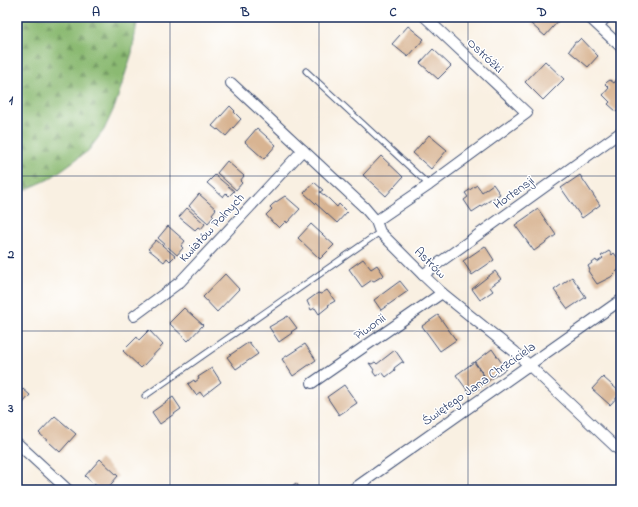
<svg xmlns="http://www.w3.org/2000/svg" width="638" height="507" viewBox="0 0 638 507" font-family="'Indie Flower',sans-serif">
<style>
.forest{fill:url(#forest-firs);stroke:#537468}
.building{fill:#d8b492}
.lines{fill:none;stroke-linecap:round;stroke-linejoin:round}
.service-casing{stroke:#3c4c72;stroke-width:7}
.minor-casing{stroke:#3c4c72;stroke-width:12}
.service{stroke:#fff;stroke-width:5}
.minor{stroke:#fff;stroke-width:10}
.grid{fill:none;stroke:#1b2f5e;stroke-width:1;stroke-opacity:0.55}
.labels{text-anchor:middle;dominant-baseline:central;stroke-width:3;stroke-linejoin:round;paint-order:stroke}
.street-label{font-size:13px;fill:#1b2f5e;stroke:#fff}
.neatline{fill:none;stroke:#1b2f5e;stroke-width:1.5}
.grid-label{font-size:13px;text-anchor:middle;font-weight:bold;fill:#1b2f5e}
</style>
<defs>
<pattern id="forest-firs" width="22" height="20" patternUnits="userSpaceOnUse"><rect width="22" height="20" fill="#8bba72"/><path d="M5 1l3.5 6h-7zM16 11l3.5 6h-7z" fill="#719861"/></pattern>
</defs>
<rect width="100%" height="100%" fill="#fff"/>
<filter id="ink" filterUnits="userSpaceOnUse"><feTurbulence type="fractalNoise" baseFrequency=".025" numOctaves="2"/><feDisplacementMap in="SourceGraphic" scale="8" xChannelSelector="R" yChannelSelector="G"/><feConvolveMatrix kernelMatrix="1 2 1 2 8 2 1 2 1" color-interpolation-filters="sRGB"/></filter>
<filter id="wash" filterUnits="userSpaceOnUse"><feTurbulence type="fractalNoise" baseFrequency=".012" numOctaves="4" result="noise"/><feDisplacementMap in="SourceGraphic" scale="16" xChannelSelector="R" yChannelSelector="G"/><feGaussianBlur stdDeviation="0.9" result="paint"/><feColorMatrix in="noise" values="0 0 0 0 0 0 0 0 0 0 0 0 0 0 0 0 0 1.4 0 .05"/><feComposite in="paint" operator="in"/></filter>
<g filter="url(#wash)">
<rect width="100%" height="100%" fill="#f9f0e2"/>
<polygon class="forest" points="17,17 138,17 132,53 115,106 104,130 88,151 49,179 17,194"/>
<g id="blocks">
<g class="building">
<polygon points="538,17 557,17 560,19 545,36 531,24"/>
<polygon points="408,26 424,39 408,57 392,44"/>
<polygon points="581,38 598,56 588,67 569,51 575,42 577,42"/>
<polygon points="433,49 451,66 438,79 420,63"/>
<polygon points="545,61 564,79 543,100 525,82"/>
<polygon points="619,77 621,78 621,107 617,112 608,104 610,102 603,95 609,88 605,84 607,82 610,80 614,83"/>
<polygon points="230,106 235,111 234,112 241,119 226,136 218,129 217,130 212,126"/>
<polygon points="257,128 276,145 264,159 245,142"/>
<polygon points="429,135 447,150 431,169 413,153"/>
<polygon points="381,156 403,177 386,196 363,175"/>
<polygon points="227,161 244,176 240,181 242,183 236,190 217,173"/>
<polygon points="215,175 234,191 229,196 226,193 223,197 207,183"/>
<polygon points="580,175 600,205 582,218 561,188"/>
<polygon points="314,182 323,190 320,192 329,199 337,207 339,204 347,212 337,223 304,193"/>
<polygon points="493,184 500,194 472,212 464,200 468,197 465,193 477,185 482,192"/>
<polygon points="199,194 216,209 212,214 214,216 208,223 189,206"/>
<polygon points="285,196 300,209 287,223 286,221 279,228 275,224 273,223 266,215 272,209 270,207 273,204"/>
<polygon points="187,208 205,224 201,229 198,227 195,230 179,217"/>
<polygon points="538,209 556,235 534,251 515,225"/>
<polygon points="311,224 334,245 320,259 298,238"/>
<polygon points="168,226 185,241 181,246 183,248 177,255 158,238"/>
<polygon points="156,240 175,256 170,261 167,258 164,262 148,249"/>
<polygon points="485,246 494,260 472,275 463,261"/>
<polygon points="609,251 612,255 614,253 621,262 621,267 611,277 597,284 588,271 590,270 588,266 596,260 597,262 599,261 603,258 601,256"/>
<polygon points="363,259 371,269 377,265 384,275 374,281 372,280 362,287 349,269"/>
<polygon points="495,271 501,279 490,287 493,291 480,300 472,289"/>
<polygon points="225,274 239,289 217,312 203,297"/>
<polygon points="572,277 586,297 568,309 554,290"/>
<polygon points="400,281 408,291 381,310 374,300"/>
<polygon points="327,290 335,301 328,305 329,306 319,314 315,308 311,310 307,301 318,293 321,294"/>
<polygon points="184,308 203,325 188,341 169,323"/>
<polygon points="438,315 456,340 440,351 422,326"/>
<polygon points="288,316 297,328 291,332 292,333 279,342 269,327"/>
<polygon points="149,330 163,345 141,368 123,351 137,337 139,340"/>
<polygon points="249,342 258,354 236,369 227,357"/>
<polygon points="305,344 316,360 293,376 282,359"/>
<polygon points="492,349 506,369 488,381 475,362"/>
<polygon points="395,350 404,363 402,362 394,368 395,370 386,377 382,372 376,376 373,372 374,370 369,363 372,364 375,362 377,364"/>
<polygon points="474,362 488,382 470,394 456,375"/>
<polygon points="212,368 221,382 203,396 200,392 196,395 188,384 194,380 195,382 199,379 198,377"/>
<polygon points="603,377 621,393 610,405 592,389"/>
<polygon points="344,385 357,403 339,415 327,397"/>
<polygon points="23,389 30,395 17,410 17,396"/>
<polygon points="173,397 181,409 160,424 152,412"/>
<polygon points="55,416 76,434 60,452 39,433"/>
<polygon points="100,459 118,476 106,490 101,490 85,476"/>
<polygon points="296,483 301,490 287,490"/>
</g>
</g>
</g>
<g filter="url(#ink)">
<use href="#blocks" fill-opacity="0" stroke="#3c4c72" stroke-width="1"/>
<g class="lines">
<defs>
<g id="service">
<polyline points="600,27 610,17"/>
<polyline points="306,71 429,185"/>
<polyline points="145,396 380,232"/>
</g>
<g id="minor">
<polyline points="589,17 621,47"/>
<polyline points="231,83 364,207 376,221 380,232 423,275 442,293 515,352 621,452"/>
<polyline points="376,221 429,185 527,113 425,17"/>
<polyline points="423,275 436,265 621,132"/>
<polyline points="134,316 180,282 303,150"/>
<polyline points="312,383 442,293"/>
<polyline points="17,443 68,490"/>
<polyline points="352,490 621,300"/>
</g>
</defs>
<use href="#service" class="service-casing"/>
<use href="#minor" class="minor-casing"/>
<use href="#service" class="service"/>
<use href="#minor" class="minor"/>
</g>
</g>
<path class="grid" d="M170,17V490M319,17V490M468,17V490M17,176H621M17,331H621"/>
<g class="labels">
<g class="street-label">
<text transform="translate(485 56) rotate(43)">Ostróżki</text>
<text transform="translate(514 193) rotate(-36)">Hortensji</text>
<text transform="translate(212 228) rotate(-47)">Kwiatów Polnych</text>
<text transform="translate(430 263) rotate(44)">Astrów</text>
<text transform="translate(370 327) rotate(-35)">Piwonii</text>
<text transform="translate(479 384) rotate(-35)">Świętego Jana Chrzciciela</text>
</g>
</g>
<rect width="638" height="507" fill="none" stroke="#fff" stroke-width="44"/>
<rect x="22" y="22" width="594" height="463" class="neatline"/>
<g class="grid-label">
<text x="96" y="16">A</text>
<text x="245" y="16">B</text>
<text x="393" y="16">C</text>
<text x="542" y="16">D</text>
<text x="11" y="104">1</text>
<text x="11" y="258">2</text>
<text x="11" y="412">3</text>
</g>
</svg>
